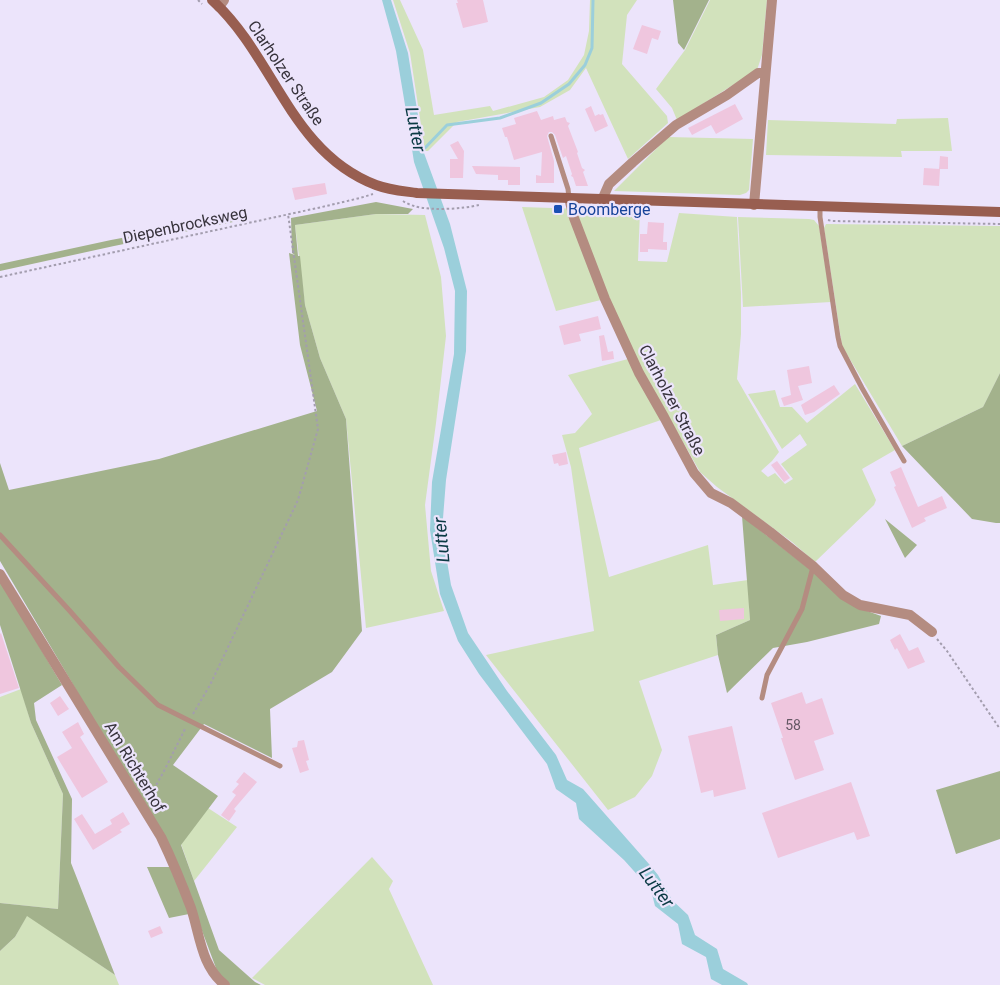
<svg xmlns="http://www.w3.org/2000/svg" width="1000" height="985" font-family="Roboto,sans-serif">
  <rect width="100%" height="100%" fill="#ece4fb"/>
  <path fill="#d2e2bc" d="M393 0H400L423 50 434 115 490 106 493 111 544 97 568 80 584 55 589 31 590 0H637L627 15 622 64 667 116 668 123 628 159 586 68 570 90 540 107 457 122 428 151H425L410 53Z
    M710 0H767L762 55 757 70 677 120 672 108 656 89 685 50Z
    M948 118 952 151H901L902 157 766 155 768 120 896 124 897 119Z
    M668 137 753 139 749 190 746 193 740 195 614 191Z
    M522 207 640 211 638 261 667 262 679 213 737 217 741 293V334L737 379 779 452 772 461 761 471 768 477 775 473 785 484 793 479 781 464 807 445 800 434 782 449 748 394 775 390 780 407H792L807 423 855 384 895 450 862 469 876 500 874 505 815 562 792 542 717 487 700 472 642 370 609 298 556 311Z
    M376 214 425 215 441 277 446 336 436 423 425 505 431 571 444 611 366 628 346 419 320 358 305 305 295 225Z
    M738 217 809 219 814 220 819 226 831 302 743 307Z
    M826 224 1000 226V373L983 407 902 446 842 346 824 228Z
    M628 359 661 420 579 448 609 577 708 545 713 585 748 580 750 620 716 635 718 655 639 681 662 750 652 776 635 797 608 810 486 655 594 631 571 467 562 435 575 433 592 414 568 375Z
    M21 689 31 723 63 794 58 909 0 903V697Z
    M208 808 237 827 194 881 181 844Z
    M372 857 393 881 389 889 433 985H265L252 978Z
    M27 915 115 975 119 985H0V951L15 937Z"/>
  <path fill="#a3b28c" d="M673 0H709L684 50 678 43Z
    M376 202 413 209 408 214H376L295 225 298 256H300L305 305 320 358 346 419 362 631 332 672 270 709 272 758 204 724 173 765 218 796 181 845 219 950 255 982 261 985H230L219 976 181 875 71 681 0 561V463L9 490 159 459 317 411 300 345 289 253 295 255 292 253 291 218Z
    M244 215 243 220 114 246 0 271V264L111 240Z
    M1000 373V523H996L972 519 902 446 983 407Z
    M742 516 859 608 881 616 879 624 807 642 773 648 727 693 718 655 716 635 750 620Z
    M885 519 917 545 905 558Z
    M0 580 62 685 34 703 36 720 72 799 71 863 115 975 27 916 15 937 0 951V903L58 909 63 794 31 723 0 625Z
    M1000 771V839L956 854 936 790Z
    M147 867H171L189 914 169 918Z"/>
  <path fill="#9bcfdb" d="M382 0H391L408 53 424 153 450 224 467 291 466 351 446 480 442 531 451 585 468 633 507 691 556 755 567 780 583 789 649 864 658 875 672 900 688 915 695 935 717 949 723 969 747 983 748 985H722L711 979 706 957 682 944 678 924 655 906 651 890 624 860 579 819 576 803 556 789 547 764 479 674 458 641 440 594 430 530 432 482 454 354 455 291 444 248 414 162 407 117 396 51Z"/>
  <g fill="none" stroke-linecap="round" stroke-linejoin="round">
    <path stroke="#9bcfdb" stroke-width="3" d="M420 149H424L447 125 500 118 541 103 569 84 585 65 592 48 593 0"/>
  </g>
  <path fill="#efc6de" d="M457 0H483L488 22 463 28 456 3H458Z
    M642 25 661 31 658 40 652 38 647 54 633 49Z
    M735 104 743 119 716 134 711 125 692 135 688 128Z
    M591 106 595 116 599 114 600 115 603 114 608 126 595 132 585 109Z
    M537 111 541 120 553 116 554 120 565 117 567 122 570 123 568 126 578 152 577 153 582 168 585 170 583 172 588 186H576L573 177 571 176 572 174 566 156 563 158 555 135 552 132H549L547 136 554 161V183H536V175L541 176 542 152 514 160 507 137H505L502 128 516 124 514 118Z
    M458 141 464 151 463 178H450V159H458L450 145Z
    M940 156 948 157V169H939Z
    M472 166 520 167V185H508V180H498V175L476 174Z
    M924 168 940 169 939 186 923 185Z
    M325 183 327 194 295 200 292 188Z
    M648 222 664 223 663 242H667V250L648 249V252H640V234H647Z
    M598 316 601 329 579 334 581 341 564 345 559 326Z
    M604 335 608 352 613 351 614 359 602 361 599 336Z
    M809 366 812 383 798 386 803 400 784 406 781 398 791 395 787 370Z
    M834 385 840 394 814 412 805 415 801 405Z
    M566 452 568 464 559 466 558 463 554 464 552 455Z
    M777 461 790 478 784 482 771 465Z
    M901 467 918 507 942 496 947 508 924 518 926 521 912 528 894 487 896 486 890 472Z
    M744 608V619L720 621 719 610Z
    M1 633 19 688 0 694V634Z
    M900 634 909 651 918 647 925 662 908 669 897 648 895 650 890 640Z
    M802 692 806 704 822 698 834 734 814 741 824 770 795 780 781 738H783L771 703Z
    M60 696 69 709 58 716 50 703Z
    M78 722 84 734 80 737 108 782 82 798 57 757 72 748 62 732Z
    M732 726 746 789 714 797 713 790 701 793 688 736Z
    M304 740 309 760 306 761 309 770 300 773 292 748 297 747 298 741Z
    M244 772 257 782 234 809 236 811 229 821 221 815 236 795 232 792 239 784 236 782Z
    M851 782 870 836 857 840 854 832 778 858 762 813Z
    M123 812 130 824 120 830 122 832 93 850 74 819 82 814 95 834 112 824 110 820Z
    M160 926 163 933 151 938 148 931Z"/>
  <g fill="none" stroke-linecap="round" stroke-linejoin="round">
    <path stroke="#a39dae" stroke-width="2" stroke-dasharray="2.5 2.5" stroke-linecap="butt" d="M198 0 202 4
      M403 201C406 203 410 205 414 206 430 211 463 209 479 205
      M828 220 832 221 1000 224
      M0 277 322 207 360 198 373 194
      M937 639 947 651 1000 729
      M193 714 210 685 298 500 318 429 288 214
      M149 798 164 771 186 727"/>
    <path stroke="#b48c81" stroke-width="5" d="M551 136 568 189 569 198
      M820 207V217L838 337 840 346 862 388 904 461
      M0 535 69 610 119 667 158 705 280 766
      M762 698 767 675 802 609 813 567"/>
    <path stroke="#b48c81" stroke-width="10" d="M219 7 224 0
      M569 198 574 218 605 299 639 373 664 417 694 473 711 493 731 503 770 532 814 567 843 595 860 605 910 615 932 632
      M602 200 609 184 633 162 676 125 727 95 758 73H765
      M754 205 772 0
      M0 574 161 837C172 860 182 884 191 908 200 935 201 966 225 985"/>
    <path stroke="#985e50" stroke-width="10" d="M212 0C275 57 290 152 376 185 389 190 403 191 417 193L1000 212"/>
  </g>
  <rect fill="#1a4fb4" stroke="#ece4fb" stroke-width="2" x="553" y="204" width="10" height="10" rx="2.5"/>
  <g text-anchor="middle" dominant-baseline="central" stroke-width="4.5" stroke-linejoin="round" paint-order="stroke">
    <g font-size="14" fill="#655864">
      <text x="793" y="725">58</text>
    </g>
    <g font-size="16" fill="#37333c" stroke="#ece4fb">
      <text transform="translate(286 73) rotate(56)">Clarholzer Straße</text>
      <text transform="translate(185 225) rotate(-12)">Diepenbrocksweg</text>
      <text transform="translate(672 400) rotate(62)">Clarholzer Straße</text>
      <text transform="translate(135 767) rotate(59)">Am Richterhof</text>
    </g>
    <g font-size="16" fill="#164399" stroke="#ece4fb" text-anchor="start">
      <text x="568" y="209">Boomberge</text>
    </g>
    <g font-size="18" font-style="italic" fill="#0a3a44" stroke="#ece4fb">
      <text transform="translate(416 129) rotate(79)">Lutter</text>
      <text transform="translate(441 540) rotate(-95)">Lutter</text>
      <text transform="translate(657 887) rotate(53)">Lutter</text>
    </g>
  </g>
</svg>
